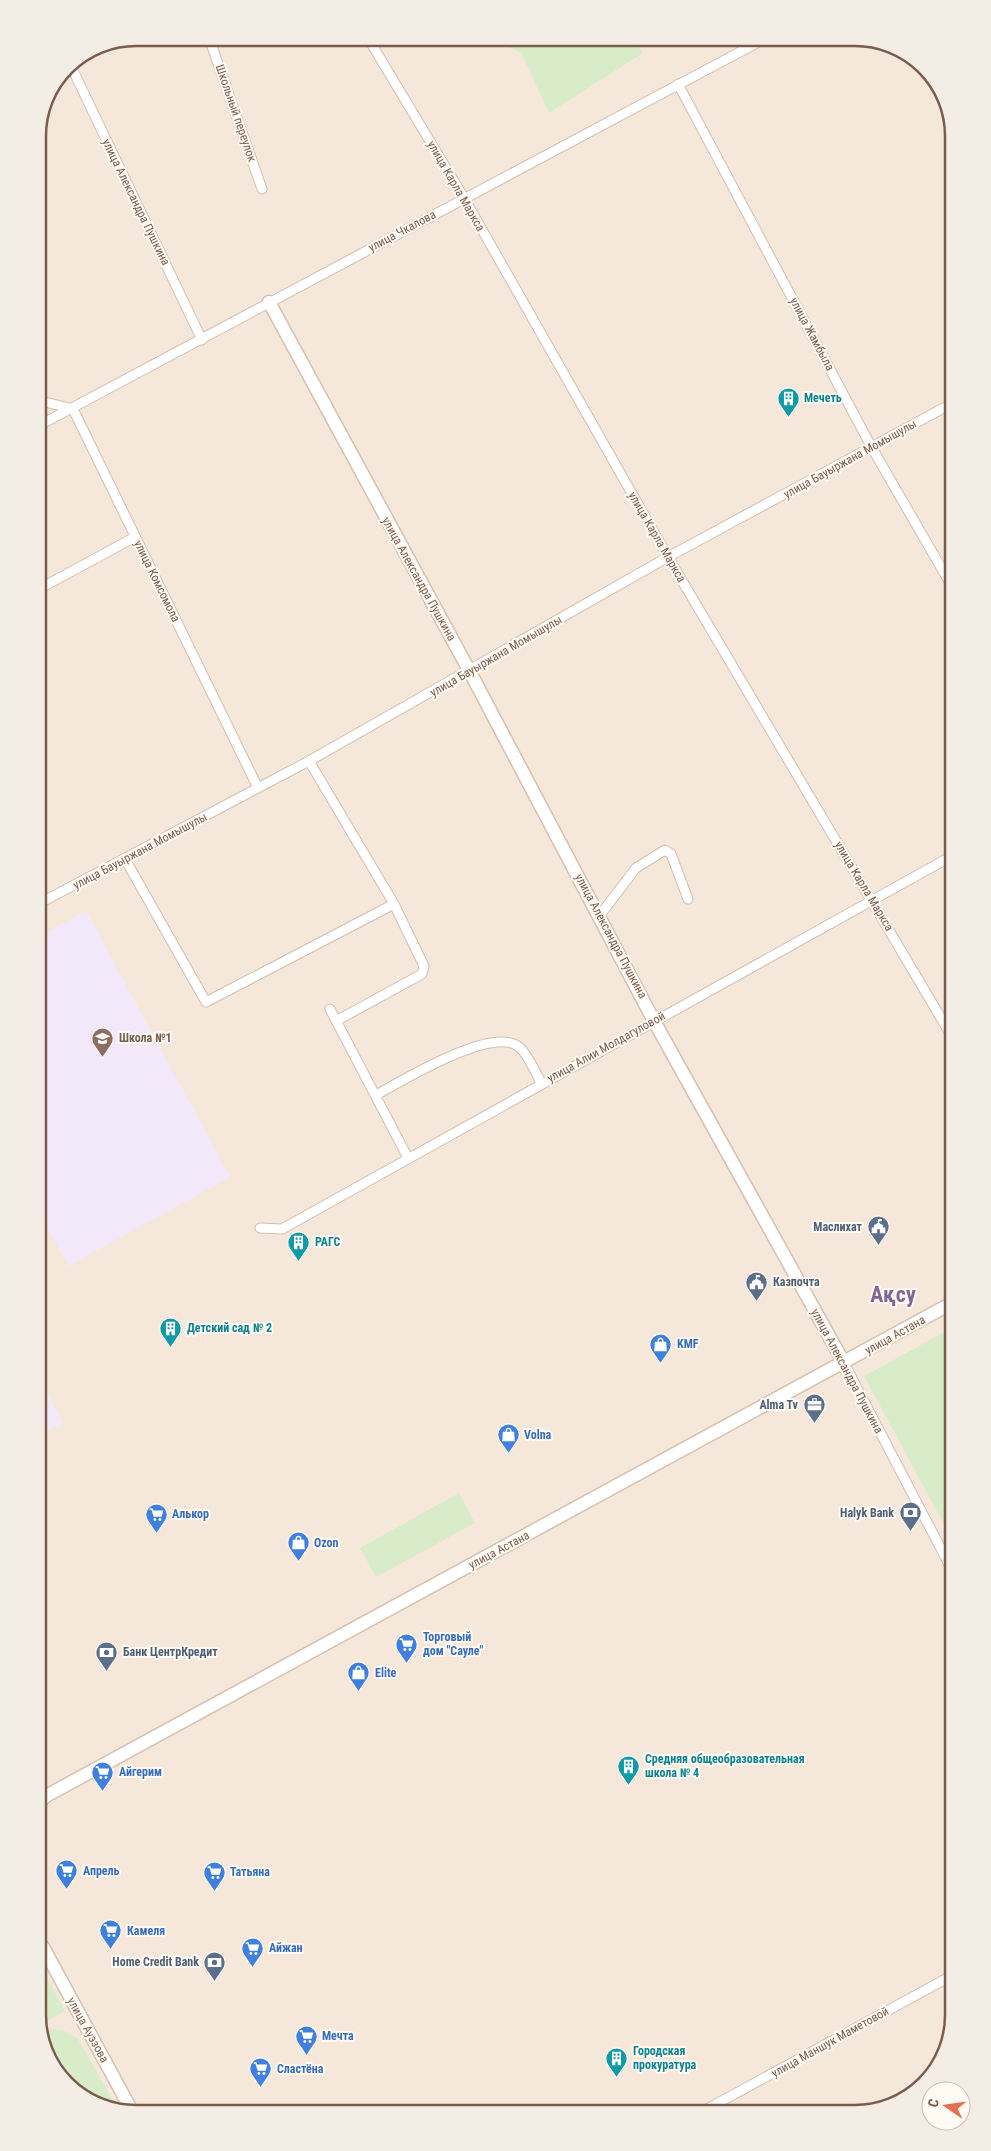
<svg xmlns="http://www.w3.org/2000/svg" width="991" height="2151" font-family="'Roboto Condensed',sans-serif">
  <rect width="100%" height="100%" fill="#fdf6ec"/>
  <path fill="#f5e8da" d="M136 38H862L915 58 948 104 953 2015 933 2075 887 2108 129 2113 76 2093 43 2047 38 130 45 98 67 66 99 45Z"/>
  <path fill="#f3e8fa" d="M86 911 230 1177 68 1266 41 1215 40 936Z
    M41 1382 63 1423 41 1435Z"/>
  <path fill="#d8ecc9" d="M491 38H634L643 53 549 113 521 53Z
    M952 1328V1539L864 1376Z
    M459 1493 475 1523 376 1577 360 1548Z
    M43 1970 65 2011 43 2023Z
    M54 2029 63 2030 78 2039 118 2109 76 2093 43 2047V2033Z"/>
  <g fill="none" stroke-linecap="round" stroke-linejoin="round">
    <defs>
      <path id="street" d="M209 38 262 189
        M368 38 464 198 668 557 951 1035
        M70 64 202 340
        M678 84 872 448 950 583
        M38 396 41 401 73 409 258 788
        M38 426 766 38
        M39 589 135 537
        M309 761 394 904 424 966 422 974 336 1021
        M125 859 206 1002 394 904
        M40 903 309 761 668 557 949 405
        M600 915 636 868 665 850 671 854 688 899
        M330 1009 408 1158
        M376 1095C402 1081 493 1025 519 1047 527 1053 536 1073 541 1083
        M260 1228 282 1229 950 857
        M844 1363 952 1570
        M707 2109 953 1975"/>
      <path id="secondary" d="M269 302 470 672 654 1021 844 1363
        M42 1800 46 1796 952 1303
        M43 1947 133 2113"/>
    </defs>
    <use href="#street" stroke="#d1beb0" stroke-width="11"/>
    <use href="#secondary" stroke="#d6c0b0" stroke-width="15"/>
    <use href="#street" stroke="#fff" stroke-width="9"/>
    <use href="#secondary" stroke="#fff" stroke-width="12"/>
  </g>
  <defs>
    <symbol id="building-pin" viewBox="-11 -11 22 30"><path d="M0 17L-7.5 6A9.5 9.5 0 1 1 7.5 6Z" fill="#0f9aa8" stroke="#fffaf3"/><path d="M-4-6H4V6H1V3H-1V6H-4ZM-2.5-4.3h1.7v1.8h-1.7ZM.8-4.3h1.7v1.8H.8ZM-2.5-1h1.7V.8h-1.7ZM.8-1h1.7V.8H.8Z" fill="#fff"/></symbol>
    <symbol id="school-pin" viewBox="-11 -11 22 30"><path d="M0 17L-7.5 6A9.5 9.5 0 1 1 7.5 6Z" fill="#8d6e63" stroke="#fffaf3"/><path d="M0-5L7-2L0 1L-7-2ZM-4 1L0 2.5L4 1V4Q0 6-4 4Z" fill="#fff"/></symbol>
    <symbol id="civic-pin" viewBox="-11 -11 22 30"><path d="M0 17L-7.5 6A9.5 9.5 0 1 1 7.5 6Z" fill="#5c6f8a" stroke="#fffaf3"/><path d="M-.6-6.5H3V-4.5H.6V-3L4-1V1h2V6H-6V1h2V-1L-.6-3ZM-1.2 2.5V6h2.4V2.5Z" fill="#fff"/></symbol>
    <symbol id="shop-pin" viewBox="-11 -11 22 30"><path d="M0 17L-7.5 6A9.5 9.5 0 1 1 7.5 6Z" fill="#3f7fe0" stroke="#fffaf3"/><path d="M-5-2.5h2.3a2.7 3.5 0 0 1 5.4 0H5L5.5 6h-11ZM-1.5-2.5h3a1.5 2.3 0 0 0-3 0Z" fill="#fff"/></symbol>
    <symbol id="office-pin" viewBox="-11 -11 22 30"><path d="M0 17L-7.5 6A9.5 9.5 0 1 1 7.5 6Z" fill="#5c6f8a" stroke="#fffaf3"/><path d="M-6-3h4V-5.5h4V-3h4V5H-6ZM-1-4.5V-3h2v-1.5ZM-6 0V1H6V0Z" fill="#fff"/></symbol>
    <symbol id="bank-pin" viewBox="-11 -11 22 30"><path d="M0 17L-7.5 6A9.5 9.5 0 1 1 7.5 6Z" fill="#5c6f8a" stroke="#fffaf3"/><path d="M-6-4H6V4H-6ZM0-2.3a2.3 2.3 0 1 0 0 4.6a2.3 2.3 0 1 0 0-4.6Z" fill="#fff"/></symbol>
    <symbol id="supermarket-pin" viewBox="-11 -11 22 30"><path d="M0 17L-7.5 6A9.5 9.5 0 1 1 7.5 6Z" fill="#3f7fe0" stroke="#fffaf3"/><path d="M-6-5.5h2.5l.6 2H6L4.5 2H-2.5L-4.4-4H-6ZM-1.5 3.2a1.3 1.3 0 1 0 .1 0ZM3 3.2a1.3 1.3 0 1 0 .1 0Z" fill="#fff"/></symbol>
  </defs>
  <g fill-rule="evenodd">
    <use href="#building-pin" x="776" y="386" width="25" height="34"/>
    <use href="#school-pin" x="90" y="1026" width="25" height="34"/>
    <use href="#civic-pin" x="866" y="1214" width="25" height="34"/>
    <use href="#building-pin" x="286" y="1230" width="25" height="34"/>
    <use href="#civic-pin" x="744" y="1270" width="25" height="34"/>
    <use href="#building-pin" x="158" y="1316" width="25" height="34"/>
    <use href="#shop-pin" x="648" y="1332" width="25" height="34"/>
    <use href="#office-pin" x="802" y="1392" width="25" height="34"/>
    <use href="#shop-pin" x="496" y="1422" width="25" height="34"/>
    <use href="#bank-pin" x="898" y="1500" width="25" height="34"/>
    <use href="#supermarket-pin" x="144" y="1502" width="25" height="34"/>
    <use href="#shop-pin" x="286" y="1530" width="25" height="34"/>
    <use href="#supermarket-pin" x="394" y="1632" width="25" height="34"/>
    <use href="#bank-pin" x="94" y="1640" width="25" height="34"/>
    <use href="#shop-pin" x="346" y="1660" width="25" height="34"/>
    <use href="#building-pin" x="616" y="1754" width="25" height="34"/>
    <use href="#supermarket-pin" x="90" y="1760" width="25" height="34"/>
    <use href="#supermarket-pin" x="54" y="1858" width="25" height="34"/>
    <use href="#supermarket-pin" x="202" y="1860" width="25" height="34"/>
    <use href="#supermarket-pin" x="98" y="1918" width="25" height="34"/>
    <use href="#supermarket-pin" x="240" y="1936" width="25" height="34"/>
    <use href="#bank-pin" x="202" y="1950" width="25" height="34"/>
    <use href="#supermarket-pin" x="294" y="2024" width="25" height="34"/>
    <use href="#building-pin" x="604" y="2046" width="25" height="34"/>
    <use href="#supermarket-pin" x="248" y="2056" width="25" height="34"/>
  </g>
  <g text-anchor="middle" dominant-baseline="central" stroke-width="4" stroke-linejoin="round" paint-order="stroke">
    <g font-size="12" fill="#7a5c4d" stroke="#fffaf3">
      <text transform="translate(236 113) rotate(71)">Школьный переулок</text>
      <text transform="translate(456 186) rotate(60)">улица Карла Маркса</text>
      <text transform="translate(136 202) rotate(64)">улица Александра Пушкина</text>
      <text transform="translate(402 231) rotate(-28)">улица Чкалова</text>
      <text transform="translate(812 334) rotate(62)">улица Жамбыла</text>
      <text transform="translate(850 459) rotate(-29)">улица Бауыржана Момышулы</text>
      <text transform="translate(657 537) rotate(60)">улица Карла Маркса</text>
      <text transform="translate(419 579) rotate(61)">улица Александра Пушкина</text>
      <text transform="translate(157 581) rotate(64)">улица Комсомола</text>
      <text transform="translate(496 656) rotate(-30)">улица Бауыржана Момышулы</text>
      <text transform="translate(140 851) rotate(-28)">улица Бауыржана Момышулы</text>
      <text transform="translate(864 886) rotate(59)">улица Карла Маркса</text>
      <text transform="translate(611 936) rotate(62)">улица Александра Пушкина</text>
      <text transform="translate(606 1047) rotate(-29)">улица Алии Молдагуловой</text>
      <text transform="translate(895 1335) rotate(-29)">улица Астана</text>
      <text transform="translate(847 1371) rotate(62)">улица Александра Пушкина</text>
      <text transform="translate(499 1550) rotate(-28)">улица Астана</text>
      <text transform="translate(88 2030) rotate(61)">улица Ауэзова</text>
      <text transform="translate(830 2042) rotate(-29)">улица Маншук Маметовой</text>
    </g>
    <g font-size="12" font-weight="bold" fill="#0d838f" stroke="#fffaf3" text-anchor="start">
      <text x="804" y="398">Мечеть</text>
      <text x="315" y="1242">РАГС</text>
      <text x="187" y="1328">Детский сад № 2</text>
      <text x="645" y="1759">Средняя общеобразовательная<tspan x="645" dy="14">школа № 4</tspan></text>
      <text x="633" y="2051">Городская<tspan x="633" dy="14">прокуратура</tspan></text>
    </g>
    <g font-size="12" font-weight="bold" fill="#785e54" stroke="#fffaf3" text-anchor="start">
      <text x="119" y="1038">Школа №1</text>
    </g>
    <g font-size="12" font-weight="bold" fill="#4e5e75" stroke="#fffaf3" text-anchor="end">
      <text x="862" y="1227">Маслихат</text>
      <text x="773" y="1282" text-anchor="start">Казпочта</text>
      <text x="798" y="1405">Alma Tv</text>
      <text x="894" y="1513">Halyk Bank</text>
      <text x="123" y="1652" text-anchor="start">Банк ЦентрКредит</text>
      <text x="199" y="1962">Home Credit Bank</text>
    </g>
    <g font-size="12" font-weight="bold" fill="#366cbe" stroke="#fffaf3" text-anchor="start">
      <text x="677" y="1344">KMF</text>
      <text x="524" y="1435">Volna</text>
      <text x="172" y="1514">Алькор</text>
      <text x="314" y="1543">Ozon</text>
      <text x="423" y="1637">Торговый<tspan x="423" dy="14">дом "Сауле"</tspan></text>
      <text x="375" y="1673">Elite</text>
      <text x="119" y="1772">Айгерим</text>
      <text x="83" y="1871">Апрель</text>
      <text x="230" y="1872">Татьяна</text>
      <text x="127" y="1931">Камеля</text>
      <text x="269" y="1948">Айжан</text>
      <text x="322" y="2036">Мечта</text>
      <text x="277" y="2069">Сластёна</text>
    </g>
    <g font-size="22" font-weight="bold" fill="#846695" stroke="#fffaf3">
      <text x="893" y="1294">Ақсу</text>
    </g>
  </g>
  <path d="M0 0H991V2151H0ZM136 46H855A90 90 0 0 1 945 136V2015A90 90 0 0 1 855 2105H136A90 90 0 0 1 46 2015V136A90 90 0 0 1 136 46Z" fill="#f4ede6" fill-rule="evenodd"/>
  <path fill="none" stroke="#7a5c4d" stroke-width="2.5" d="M136 46H855A90 90 0 0 1 945 136V2015A90 90 0 0 1 855 2105H136A90 90 0 0 1 46 2015V136A90 90 0 0 1 136 46Z"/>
  <g transform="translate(946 2106) rotate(283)"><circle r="24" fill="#fffaf3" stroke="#cabbb1"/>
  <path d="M0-4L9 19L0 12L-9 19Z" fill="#e76f51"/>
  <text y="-8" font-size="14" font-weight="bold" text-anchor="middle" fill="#7a5c4d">С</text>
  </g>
</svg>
